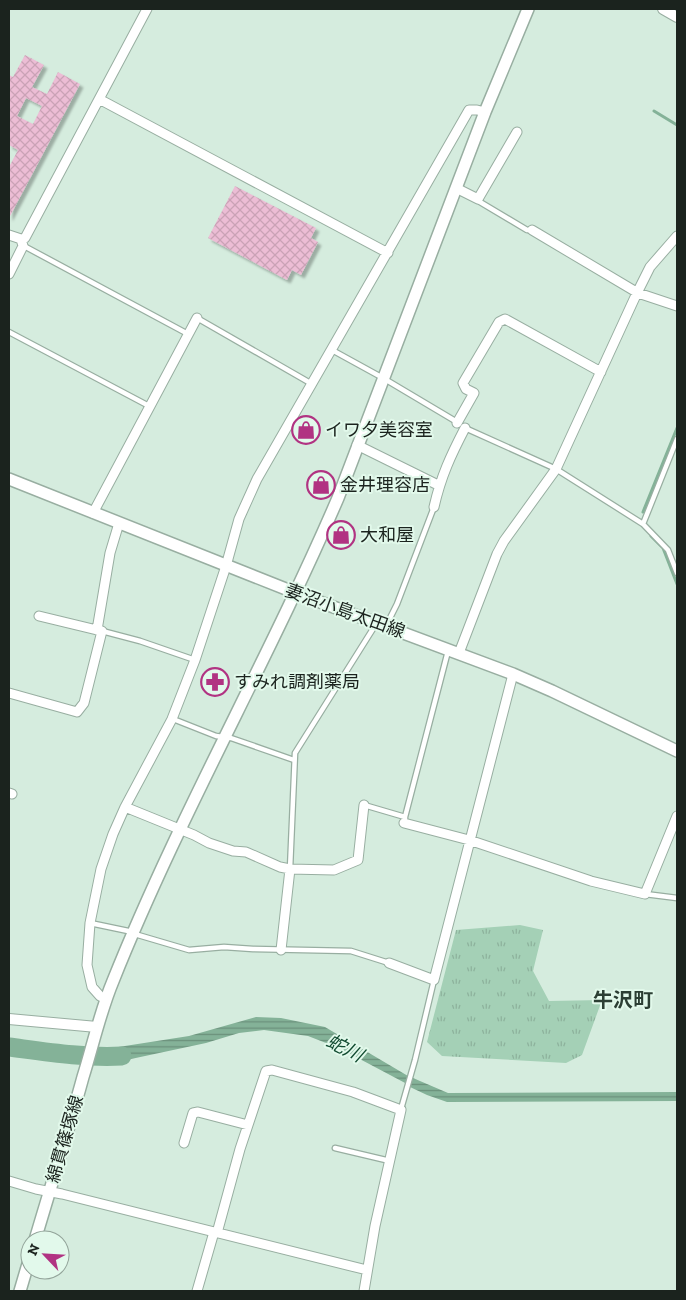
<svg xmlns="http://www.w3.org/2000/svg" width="686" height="1300" font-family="'Zilla Slab','Noto Sans JP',serif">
  <defs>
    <pattern id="grass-tufts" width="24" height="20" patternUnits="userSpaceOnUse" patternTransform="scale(1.25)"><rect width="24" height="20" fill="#a4d0b6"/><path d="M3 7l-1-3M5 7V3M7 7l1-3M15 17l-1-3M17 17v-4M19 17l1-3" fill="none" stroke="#8db29c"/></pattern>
    <pattern id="water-rules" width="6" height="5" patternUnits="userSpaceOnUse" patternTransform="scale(1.25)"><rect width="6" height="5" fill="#84b298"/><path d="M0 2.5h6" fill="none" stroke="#6b907b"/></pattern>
    <pattern id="building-cross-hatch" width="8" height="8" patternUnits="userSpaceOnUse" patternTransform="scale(1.25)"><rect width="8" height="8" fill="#ecbdd5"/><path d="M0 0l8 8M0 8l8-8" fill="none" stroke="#caa2b6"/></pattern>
    <filter id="shadow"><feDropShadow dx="3.5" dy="3.5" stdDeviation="1" flood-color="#0004"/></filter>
  </defs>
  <rect width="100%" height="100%" fill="#d5ecde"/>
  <path fill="url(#grass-tufts)" d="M520 925 543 930 533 971 549 1001 602 1000 582 1055 566 1063 442 1056 427 1042 456 930Z"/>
  <path fill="url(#water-rules)" d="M256 1017 281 1018 325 1027 408 1076 407 1084 339 1048 308 1036 264 1030 239 1033 206 1043 131 1059 97 1061 100 1049 112 1048 189 1036Z
    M9 1039 77 1048 73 1062 9 1052Z
    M413 1078 448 1093 677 1092V1101L447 1102 427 1095 410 1087Z"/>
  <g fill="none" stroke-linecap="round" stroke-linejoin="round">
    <path stroke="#84b298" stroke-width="3" d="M654 111 677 125
      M643 512 677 428
      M651 536 663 548 677 584"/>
    <path stroke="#84b298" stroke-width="19" d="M9 1047C47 1052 84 1058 122 1056"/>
  </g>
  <path fill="url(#building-cross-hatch)" fill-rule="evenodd" filter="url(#shadow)" d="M25 55 44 65 32 87 47 94 58 72 80 84 9 218V167L18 150 9 145V75L13 77ZM26 98 42 106 33 124 17 116Z
    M235 186 316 228 311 238 318 242 301 275 292 270 287 280 208 238Z"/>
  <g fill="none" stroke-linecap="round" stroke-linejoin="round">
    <defs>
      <path id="service" d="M478 199 480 202 527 230H532
        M24 246 188 334
        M197 318 312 384
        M9 332 149 406
        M332 350 383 378 457 422
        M465 428 556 469 643 524 668 550 677 573
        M643 524 677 439
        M386 626 397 604 434 507
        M102 631 140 641 195 660
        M173 719 216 736 231 738 294 760
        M364 805 405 817V819
        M405 817 448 651
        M290 869 295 753 376 624
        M645 894 677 898
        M90 923 133 932 138 935 189 950 224 947 253 949 351 951 389 963
        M401 1109 415 1060 434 980
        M335 1148 390 1161"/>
      <path id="minor" d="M99 99 388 253
        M456 188 478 199 517 132
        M532 230 638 293 677 306
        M9 235 21 239 25 238 147 9
        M9 274 23 246 21 239
        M457 423 474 393 466 389 463 383 499 322 505 319 601 372
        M357 445 438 485
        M434 507C441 476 451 455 465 428
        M93 513 197 318
        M39 616 97 630
        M459 653 497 554 504 541 556 469 636 295 650 267 677 236
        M9 693 77 712 84 703 102 631 97 630 110 553 119 523
        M9 793 12 794
        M125 807 194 835 209 843 233 851 246 852 280 867 290 869 334 870 358 860 364 805
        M404 823 469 840 591 881 645 894 677 816
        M281 950 290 869
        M389 963 434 980 513 674
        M106 999 100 996 92 987 87 965 90 923 101 869 113 834 125 807 172 719 195 660 226 566 239 519 257 479 469 110H477L485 112
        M184 1143 193 1113 198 1112 248 1125
        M9 1181 36 1189 62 1194 367 1270
        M217 1233 240 1149 266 1071 272 1070 353 1092 401 1110 375 1226 364 1291
        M197 1291 214 1232"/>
      <path id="tertiary" d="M663 9 677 17
        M9 1019 97 1027"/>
      <path id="secondary" d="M9 479 296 593 513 674 552 691 677 751
        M35 1240C51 1186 68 1132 83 1077 93 1045 100 1012 113 981 179 816 268 661 338 498L485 112 528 9
        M20 1291 30 1257"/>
    </defs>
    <use href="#service" stroke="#98aea1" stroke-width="7"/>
    <use href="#minor" stroke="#98aea1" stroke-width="11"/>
    <use href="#tertiary" stroke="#98aea1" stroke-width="12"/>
    <use href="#secondary" stroke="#98aea1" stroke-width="14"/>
    <use href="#service" stroke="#fff" stroke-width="4.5"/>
    <use href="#minor" stroke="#fff" stroke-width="9"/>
    <use href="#tertiary" stroke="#fff" stroke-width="10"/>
    <use href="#secondary" stroke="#fff" stroke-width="11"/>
  </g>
  <defs>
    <symbol id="shop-ring" viewBox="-11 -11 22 22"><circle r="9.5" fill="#e2f9eb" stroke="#b13382" stroke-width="1.5"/><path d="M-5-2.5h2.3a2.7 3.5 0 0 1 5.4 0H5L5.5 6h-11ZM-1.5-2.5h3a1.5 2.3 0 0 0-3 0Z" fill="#b13382"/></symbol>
    <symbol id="pharmacy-ring" viewBox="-11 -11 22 22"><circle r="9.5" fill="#e2f9eb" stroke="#b13382" stroke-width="1.5"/><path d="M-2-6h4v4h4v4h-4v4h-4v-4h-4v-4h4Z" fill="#b13382"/></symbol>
  </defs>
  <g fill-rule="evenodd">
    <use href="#shop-ring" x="290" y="414" width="32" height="32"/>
    <use href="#shop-ring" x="305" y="469" width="32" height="32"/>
    <use href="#shop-ring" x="325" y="519" width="32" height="32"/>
    <use href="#pharmacy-ring" x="199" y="666" width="32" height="32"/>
  </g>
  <g text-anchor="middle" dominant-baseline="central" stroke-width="4" stroke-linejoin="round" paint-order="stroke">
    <g font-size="18" fill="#1b231e" stroke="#e2f9eb" text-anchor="start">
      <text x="325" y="430">イワ夕美容室</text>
      <text x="340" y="485">金井理容店</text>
      <text x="360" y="535">大和屋</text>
      <text x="234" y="682">すみれ調剤薬局</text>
    </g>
    <g font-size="18" fill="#1b231e" stroke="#e2f9eb">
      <text transform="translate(345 611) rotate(20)">妻沼小島太田線</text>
      <text transform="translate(65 1139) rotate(-74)">綿貫篠塚線</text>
    </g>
    <g font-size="19" font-style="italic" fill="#124b31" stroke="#e2f9eb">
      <text transform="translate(345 1048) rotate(27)">蛇川</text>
    </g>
    <g font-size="20" font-weight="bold" fill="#2c3f34" stroke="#e2f9eb">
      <text x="623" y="1000">牛沢町</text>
    </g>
  </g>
  <rect width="686" height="1300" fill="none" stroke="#1b231e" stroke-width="20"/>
  <g transform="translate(45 1255) rotate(295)"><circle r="24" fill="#e2f9eb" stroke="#92a399"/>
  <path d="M0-4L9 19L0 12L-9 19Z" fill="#b13382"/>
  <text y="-8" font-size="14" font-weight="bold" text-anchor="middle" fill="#1b231e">N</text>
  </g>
</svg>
